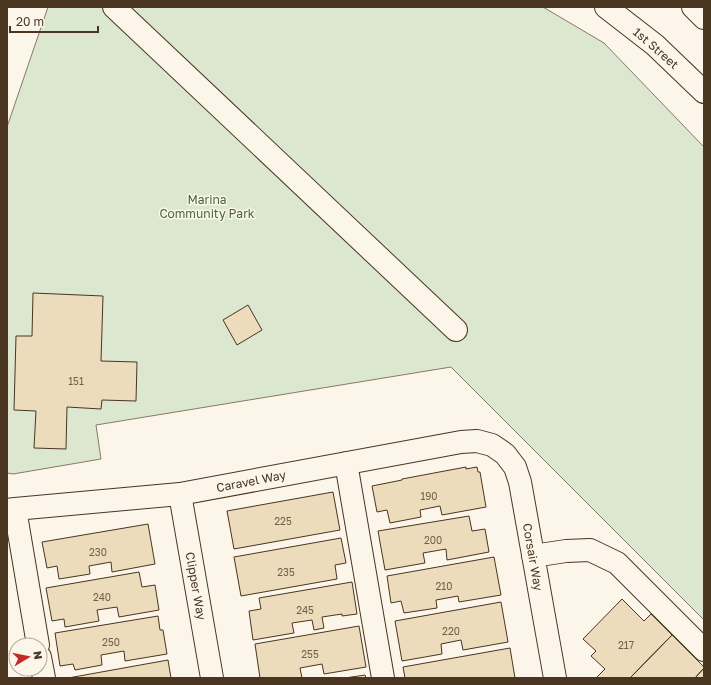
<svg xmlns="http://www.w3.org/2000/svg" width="711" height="685" font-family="'Golos Text',sans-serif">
  <rect width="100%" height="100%" fill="#fbf6e9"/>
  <path fill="#dce7d0" stroke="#887966" d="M48 7H543L604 43 704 147V620L451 367 96 425 101 459 13 474 7 473V127Z"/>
  <path fill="#ecdcbc" stroke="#4a3520" d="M33 293 103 296 101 361 137 362 136 401 102 400 101 409 67 407 66 449 34 448 36 411 14 410 16 336H32Z
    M248 305 262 330 237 345 223 320Z
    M466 467V469L477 467 478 472H480L486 507 442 515 440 506 420 510 421 517 390 523 387 510 377 512 372 486 402 480V479Z
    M333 492 340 530 234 549 227 511Z
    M469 516 472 531 485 529 489 552 447 560 446 549 423 553 425 563 385 570 378 531Z
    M148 524 155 564 112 572 111 562 89 566 90 574 59 579 57 566 47 568 42 542Z
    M341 538 346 563 335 565 337 579 241 596 234 557Z
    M494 557 501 595 459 602 458 596 436 600 437 608 404 613 401 601 391 603 387 576Z
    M139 572 142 587 155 585 159 610 119 617 117 607 97 610 99 621 65 627 64 619 52 621 46 588Z
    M352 582 357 614 342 616V614L322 617 324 628 314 630 312 620 292 623 294 633 253 640 249 611 261 609 259 598Z
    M622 599 644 621 651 614 672 635 630 678H596L605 669 591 656 596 651 583 639Z
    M501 602 508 642 463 650 461 640 441 644 442 654 402 661 395 621Z
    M158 616 160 630H163L167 654 125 661 124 651 101 655 102 665 75 670 73 664 60 666 55 633Z
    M359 626 366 667 324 674 322 664 300 668 302 678H260L255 644Z
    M672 635 704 667V668L695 678H630Z
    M510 648 515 678H405L403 667Z
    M168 660 171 678H68Z
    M704 668V678H695Z
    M365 675 366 678H345Z"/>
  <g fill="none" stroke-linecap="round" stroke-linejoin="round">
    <defs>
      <path id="minor" d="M114 7 456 330
        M346 463 383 678
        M180 494 212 678
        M15 509 38 645
        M7 510 15 509 180 494 461 442 477 441 492 445 505 454 515 467 520 482 555 678
        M533 556 566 551 590 550 617 563 704 650
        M40 657 44 678"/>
      <path id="major" d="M606 7 655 45 704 92
        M693 7 704 18"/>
    </defs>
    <use href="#minor" stroke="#4a3520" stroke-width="24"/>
    <use href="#major" stroke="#4a3520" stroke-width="24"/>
    <use href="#minor" stroke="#fbf6e9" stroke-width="22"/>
    <use href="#major" stroke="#fbf6e9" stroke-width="22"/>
  </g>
  <g text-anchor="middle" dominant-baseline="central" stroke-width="3" stroke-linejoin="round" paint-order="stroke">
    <g font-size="10" fill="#725f47">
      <text x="76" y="381">151</text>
      <text x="429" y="496">190</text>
      <text x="283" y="521">225</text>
      <text x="433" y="540">200</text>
      <text x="98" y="552">230</text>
      <text x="286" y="572">235</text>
      <text x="444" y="586">210</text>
      <text x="102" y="597">240</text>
      <text x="305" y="610">245</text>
      <text x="451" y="631">220</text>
      <text x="111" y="642">250</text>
      <text x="626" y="645">217</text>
      <text x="310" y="654">255</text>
    </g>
    <g font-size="12" fill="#4a3520" stroke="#fbf6e9">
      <text transform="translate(656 48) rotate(41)">1st Street</text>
      <text transform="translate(251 481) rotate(-11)">Caravel Way</text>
      <text transform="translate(533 557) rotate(80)">Corsair Way</text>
      <text transform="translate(196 586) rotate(80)">Clipper Way</text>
    </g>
    <g font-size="12" fill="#436837" stroke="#fbf6e9">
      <text x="207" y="199">Marina<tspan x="207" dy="14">Community Park</tspan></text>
    </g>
  </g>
  <rect width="711" height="685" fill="none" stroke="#4a3520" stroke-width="16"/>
  <g transform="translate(28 657) rotate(80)"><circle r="19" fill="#fbf6e9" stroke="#b4a999"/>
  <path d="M0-3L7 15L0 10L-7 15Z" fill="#c62828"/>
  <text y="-6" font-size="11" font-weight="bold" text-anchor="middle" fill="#4a3520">N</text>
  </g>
  <path d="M10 26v6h88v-6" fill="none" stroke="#4a3520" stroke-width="2"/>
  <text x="16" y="26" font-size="12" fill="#4a3520" stroke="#fbf6e9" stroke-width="3" paint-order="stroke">20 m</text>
</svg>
